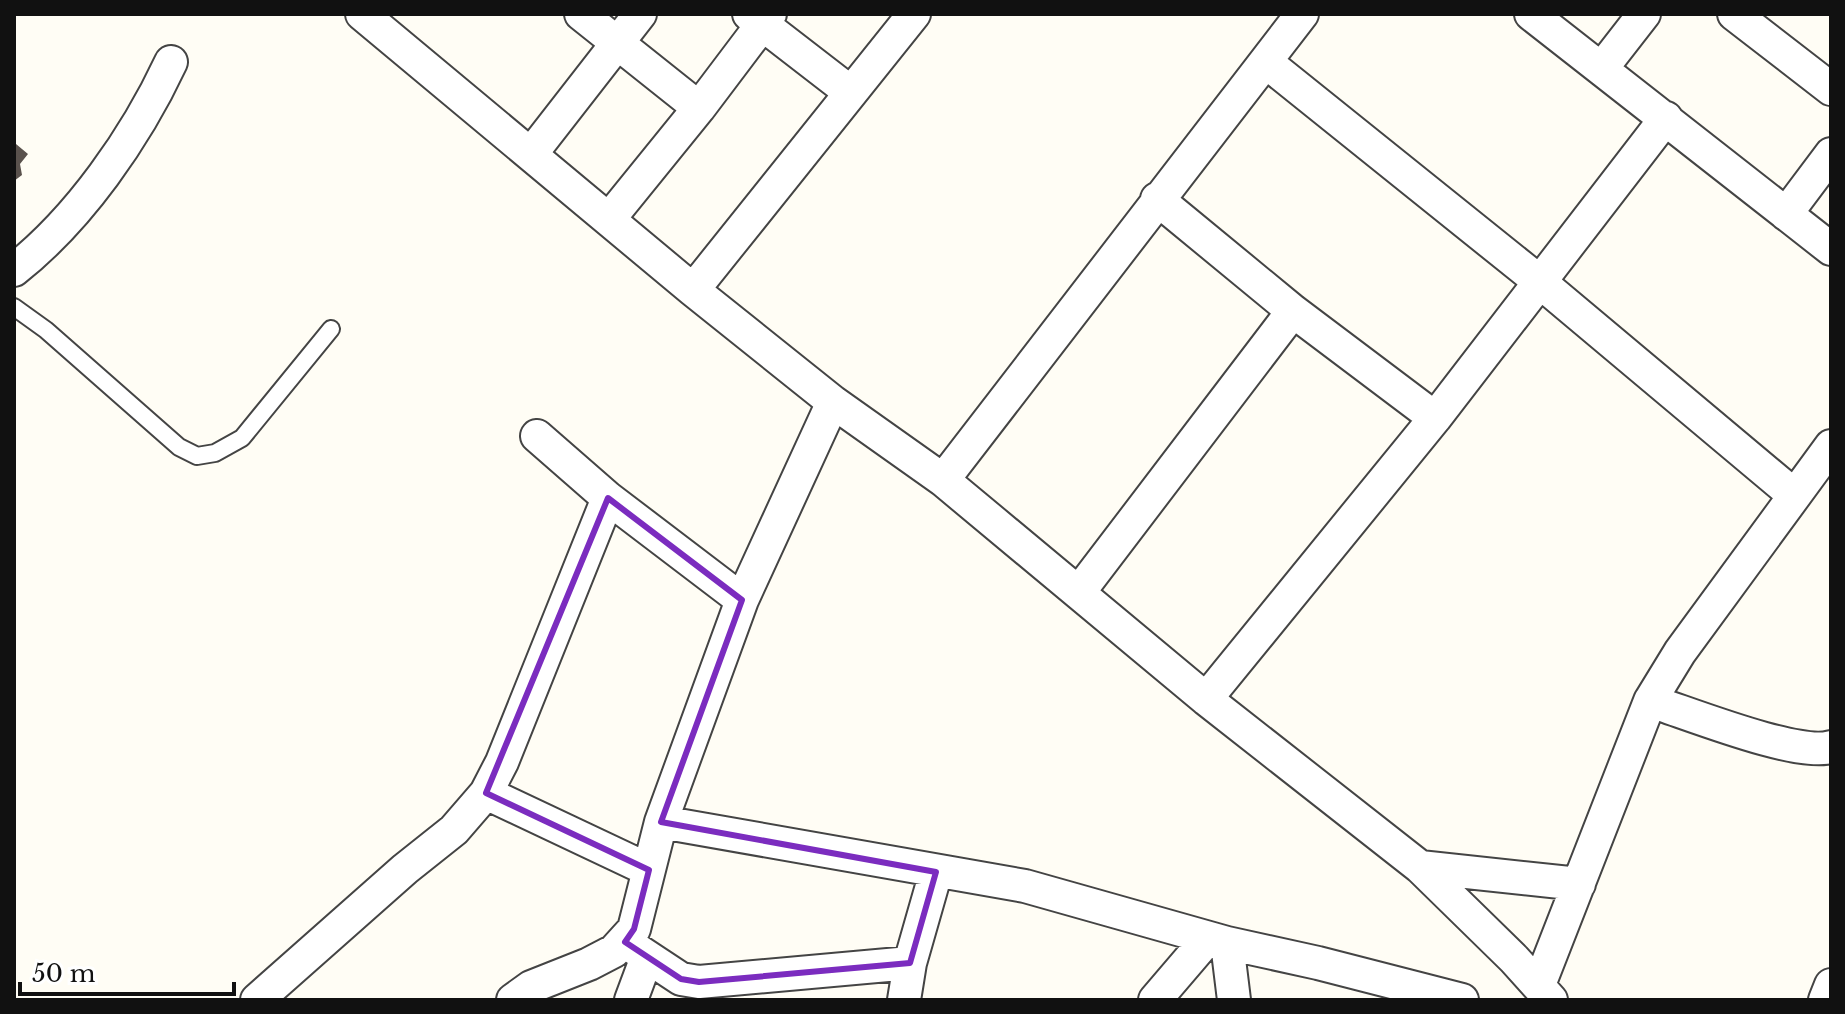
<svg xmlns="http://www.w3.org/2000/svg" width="1845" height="1014" font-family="'Libre Baskerville',serif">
  <rect width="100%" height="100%" fill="#fffdf5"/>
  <path fill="#5a524d" d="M16 144 28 154 20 164 22 175 14 181Z"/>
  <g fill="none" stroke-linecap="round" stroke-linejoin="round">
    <defs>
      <path id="service" d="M14 307 46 330 179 447 197 456 215 453 242 438 331 329"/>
      <path id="minor" d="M362 14 693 290 833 402 943 480 1206 699 1420 867 1514 959 1551 1000
        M581 14 699 108
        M749 14 850 92
        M1531 14 1831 249
        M1734 14 1831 89
        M1266 62 1540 282 1794 495
        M1602 68 1644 14
        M531 154 640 14
        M1157 199 1293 311 1435 418
        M1786 214 1831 154
        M609 219 699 108 770 14
        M14 270C79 219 136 137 171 62
        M693 290 914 14
        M537 436 608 498 742 600
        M943 480 1302 14
        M1079 592 1293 311
        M1206 699 1435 418 1666 118
        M1650 701C1688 713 1797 757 1831 747
        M486 793 649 870
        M661 822 1025 886 1227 943 1318 963 1462 1000
        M1420 867 1579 884
        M625 942 681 979 699 982 910 963
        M1227 943 1234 1000
        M1539 985 1650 701 1680 652 1831 446
        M257 1000 405 869 454 830 486 793 502 762 608 498
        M513 1000 531 987 589 964 614 951 634 929 661 822 742 600 833 402
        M631 1000 647 957
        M904 1000 910 963 936 872
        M1155 1000 1208 938
        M1825 1000 1831 985"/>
    </defs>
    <use href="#service" stroke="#444" stroke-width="20"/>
    <use href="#minor" stroke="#444" stroke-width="36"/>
    <use href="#service" stroke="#fff" stroke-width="16"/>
    <use href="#minor" stroke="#fff" stroke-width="32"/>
  </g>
  <path fill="none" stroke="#7b2cbf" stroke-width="6" stroke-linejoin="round" d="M608 498 742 600 661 822 936 872 910 963 699 982 681 979 625 942 634 929 649 870 486 793Z"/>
  <rect width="1845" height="1014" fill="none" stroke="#111111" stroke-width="32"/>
  <path d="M20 982v12h214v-12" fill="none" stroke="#111111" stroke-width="4"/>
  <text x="32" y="982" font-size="24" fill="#111111" stroke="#ffffff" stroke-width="6" paint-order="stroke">50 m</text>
</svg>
